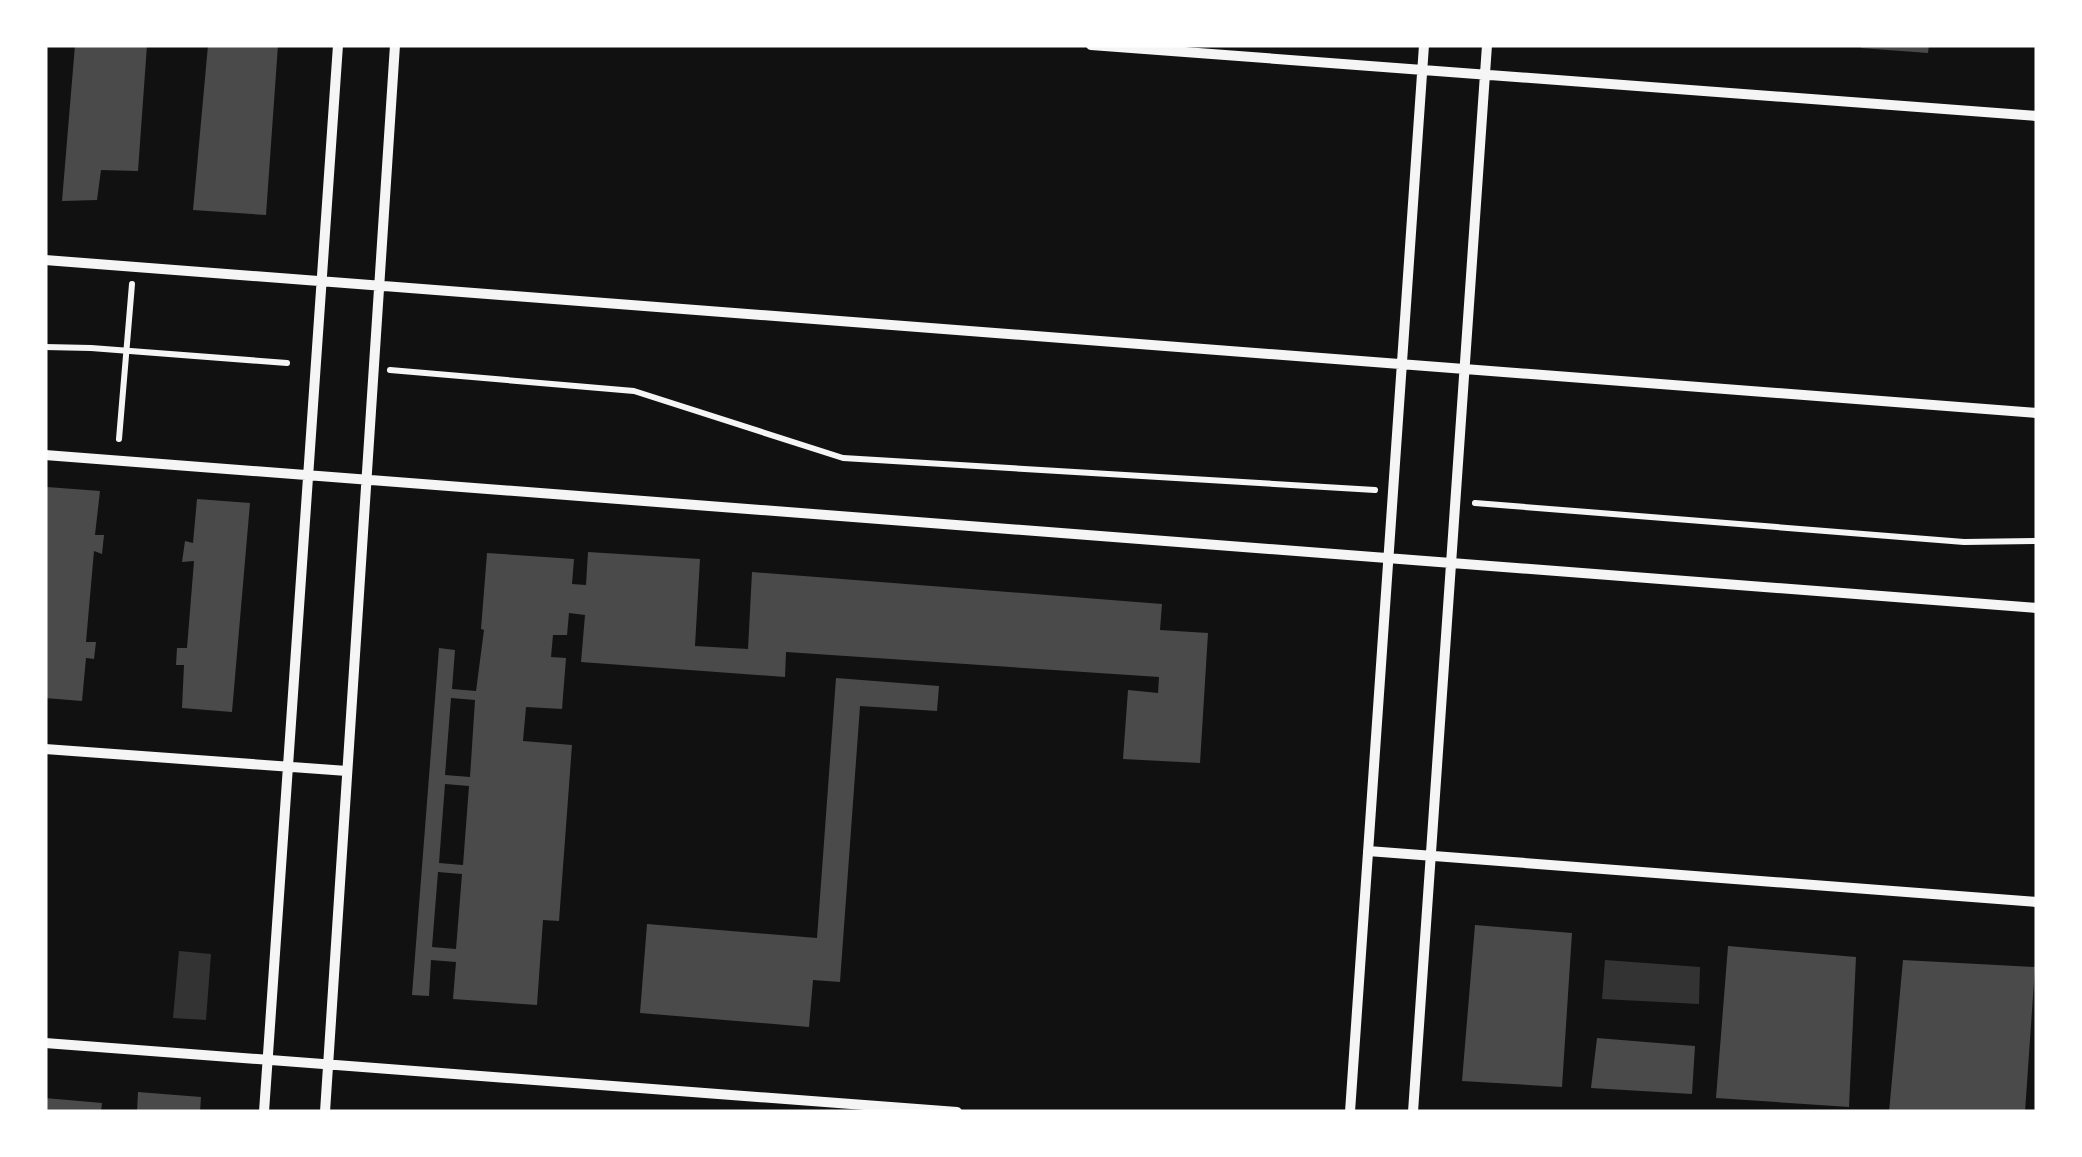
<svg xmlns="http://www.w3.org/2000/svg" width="2082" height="1157" font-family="Cabin,sans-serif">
  <rect width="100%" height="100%" fill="#111"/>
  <path fill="#333" d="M179 951 211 954 206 1020 173 1018Z
    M1605 960 1700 967 1699 1004 1602 999Z"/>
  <path fill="#4a4a4a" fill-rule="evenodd" d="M75 45H147L138 171 101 170 97 200 62 201Z
    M208 45H278L266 215 193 210Z
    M1861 45H1929L1928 53 1861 48Z
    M47 487 100 491 95 535H104L102 554 94 551 86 642H96L94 659 86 658 82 701 45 698Z
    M197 499 250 503 232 712 182 708 184 665H176L177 648H187L194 561 182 562 185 541 193 543Z
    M588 552 700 559 695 646 748 649 752 572 1162 604 1160 630 1208 633 1200 763 1123 759 1128 690 1158 693 1159 677 786 652 785 677 581 662 585 615 569 613 567 635H553L551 657 566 658 562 709 526 707 523 741 572 745 559 921 543 920 537 1005 453 999 456 962 431 960 429 996 412 995 439 648 455 650 452 689 476 691 484 630 481 629 487 553 574 559 572 584 586 585ZM451 698 475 700 470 777 445 775ZM445 784 469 786 463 865 439 863ZM438 872 462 874 456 949 432 947Z
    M836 678 939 686 937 711 860 706 840 982 813 980 809 1027 640 1013 647 924 817 938Z
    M1475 925 1572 933 1562 1087 1462 1081Z
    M1728 946 1856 957 1849 1107 1716 1098Z
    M1903 960 2035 967 2025 1112H1889Z
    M1597 1038 1695 1046 1692 1094 1591 1088Z
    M138 1092 201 1097 200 1112H137Z
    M45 1098 102 1103 101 1112H45Z"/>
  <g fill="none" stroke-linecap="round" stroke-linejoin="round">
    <path stroke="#f5f5f5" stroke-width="6" d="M45 347 91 348 287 363
      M390 370 634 391 843 458 1375 490
      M119 439 132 284
      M1475 503 1964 542 2037 541"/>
    <path stroke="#f5f5f5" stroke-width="10" d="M1091 45 2037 116
      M45 260 2037 413
      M45 455 2037 608
      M45 749 347 771
      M1368 851 2037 902
      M45 1043 957 1112
      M264 1112 338 45
      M325 1112 395 45
      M1350 1112 1424 45
      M1413 1112 1487 45"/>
  </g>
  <rect width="2082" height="1157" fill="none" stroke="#ffffff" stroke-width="95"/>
</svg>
